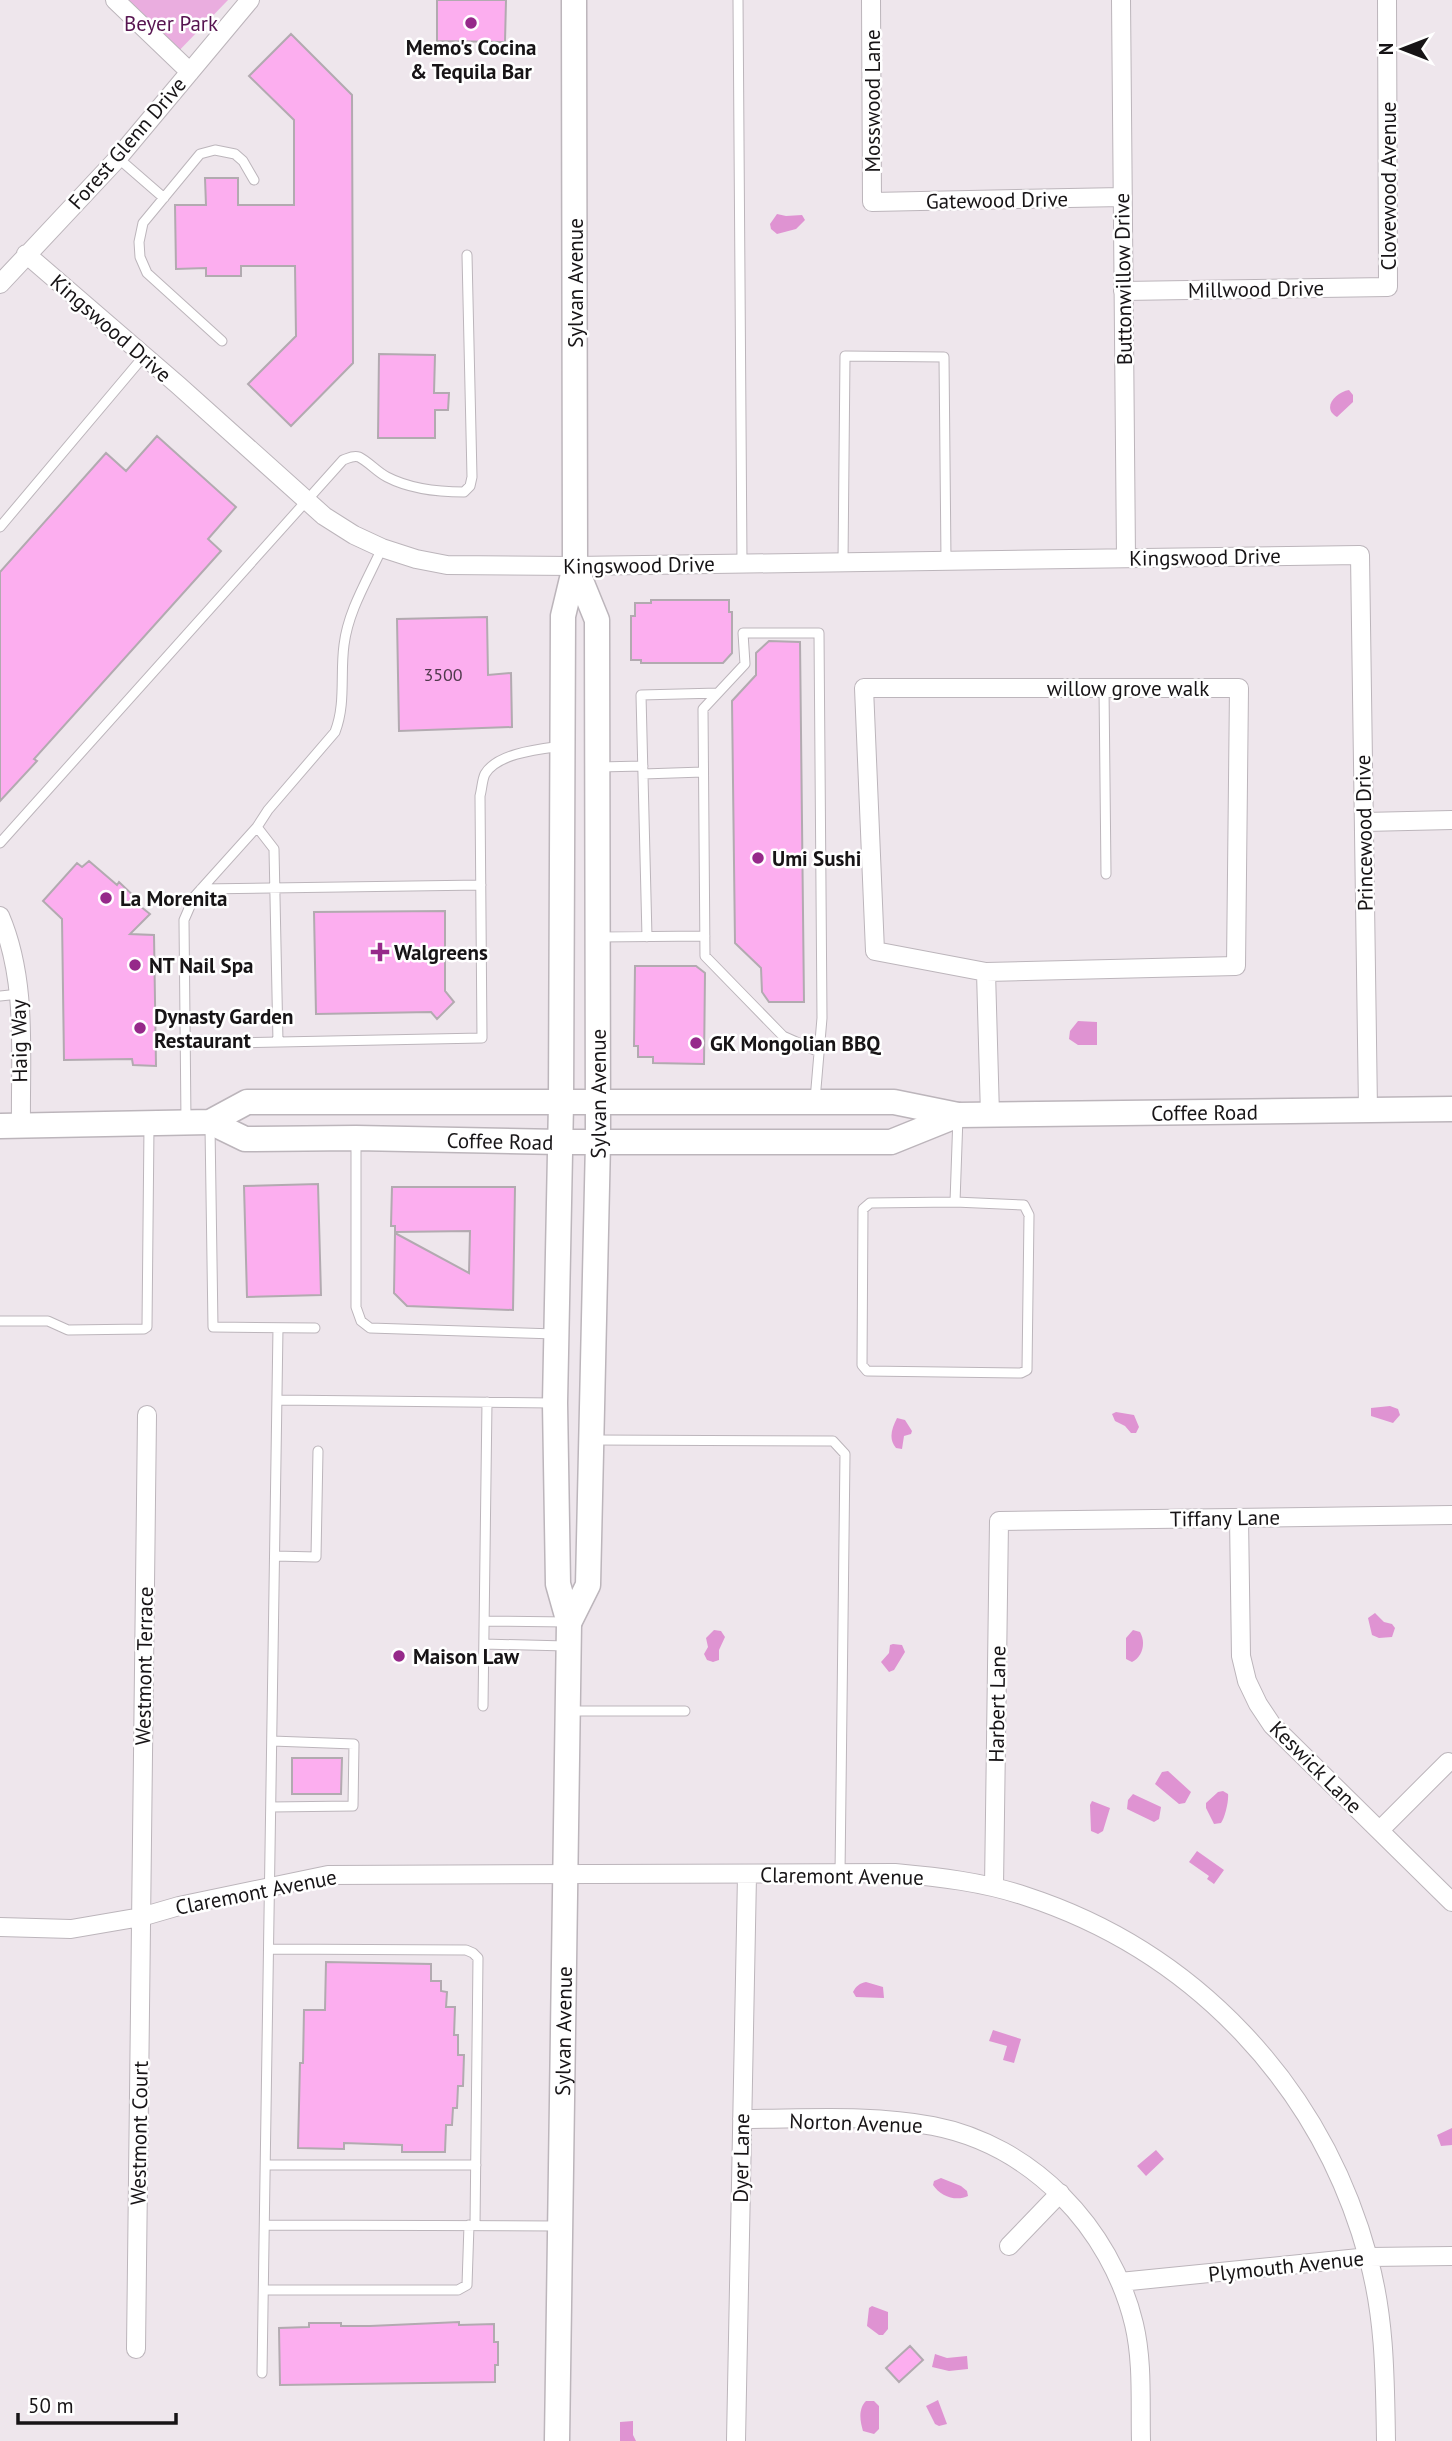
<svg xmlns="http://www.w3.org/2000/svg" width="1452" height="2441" font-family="'PT Sans',sans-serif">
  <rect width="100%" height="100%" fill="#eee6ec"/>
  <path fill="#eaaddf" d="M117 0H228L171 59Z"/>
  <path fill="#df93d2" d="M777 214 786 216 802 215 805 220 796 229 777 234 771 229 770 224Z
    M1349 390 1353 395V402L1337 417C1321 408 1336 392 1349 390Z
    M1078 1021 1097 1022V1045H1078L1069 1039 1070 1031Z
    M1390 1406 1398 1409 1400 1415 1393 1423 1371 1416V1408Z
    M1116 1412 1134 1415 1139 1427 1136 1433H1131L1125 1426 1115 1421 1112 1414Z
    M897 1418 905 1420 912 1431 911 1434 904 1436 902 1449 896 1448C888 1439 892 1428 897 1418Z
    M1375 1613 1384 1622 1392 1624 1395 1628 1392 1637 1379 1638 1372 1635 1368 1618Z
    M714 1630 721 1631 725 1637 719 1650V1660L713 1662 707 1660 704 1654 708 1647 706 1638Z
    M1133 1630 1140 1632C1146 1642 1143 1657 1132 1662L1126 1659V1638Z
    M893 1644 902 1645 905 1652 894 1670 889 1672 881 1662 889 1653 890 1645Z
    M1168 1771 1191 1792 1185 1803 1179 1804 1155 1784 1162 1772Z
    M1223 1791 1228 1794C1229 1800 1225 1818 1221 1823L1214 1824 1206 1808V1803L1218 1792Z
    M1133 1794 1161 1807 1159 1819 1154 1822 1127 1809 1128 1800Z
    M1092 1801 1110 1808 1103 1831 1098 1834 1091 1831 1090 1805Z
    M1197 1851 1224 1870 1214 1884 1207 1879 1209 1876 1189 1862Z
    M866 1982 883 1987 884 1998 856 1997 853 1992C856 1986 860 1983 866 1982Z
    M993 2030 1021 2039 1014 2063 1003 2060 1007 2046 989 2041Z
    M1452 2128V2145L1441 2146 1437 2135Z
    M1156 2150 1164 2159 1146 2176 1137 2166Z
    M941 2178 961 2186 967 2191 968 2196C956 2202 940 2196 933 2185L934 2181Z
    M872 2306 888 2312V2329L883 2335H879L867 2326 869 2308Z
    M935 2354 947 2358 967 2356 968 2369 949 2371 932 2367Z
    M938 2400 947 2424 939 2426 935 2424 926 2406Z
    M866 2401H874L879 2406V2429L874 2434 863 2431C860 2421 858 2409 866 2401Z
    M633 2421V2435L636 2441H620V2422Z"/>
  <path fill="#fcaeef" stroke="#b2aab0" stroke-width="2" d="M437 0H506L505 42 437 41Z
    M291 34 352 95 353 363 291 426 248 384 296 336 295 266H241V276H206V268L176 269 175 205H206L205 178H238V205H294V120L249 76Z
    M379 354 435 355 434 393H449L448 410H435V438H378Z
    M157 436 236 507 208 539 221 551 34 759 37 761 0 801V572L106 453 126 471Z
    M651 600H729V612H732V653L723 663H641V660H631V616H635V603H651Z
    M487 617 488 675 511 673 512 727 399 731 397 619Z
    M769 641 800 642 804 1002H769L762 992 761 968 735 943 732 701 756 675V653Z
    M89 861 117 885 119 882 138 900 135 902 150 914 130 934 154 935 156 1066 133 1065 132 1059 64 1060 62 919 43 901 77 863 82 867Z
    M445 911V991L454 1002 437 1019 431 1012 316 1014 314 912Z
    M635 966H696L705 973 704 1064 653 1063V1057H638V1046H634Z
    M318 1184 321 1295 247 1297 244 1186Z
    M392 1187H515L513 1310 407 1306 394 1293 395 1233 469 1273 470 1231 395 1232V1226H391Z
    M292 1758H342L341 1794H292Z
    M326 1962 431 1964V1981H441V1991L447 1992 446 2007H455L454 2035H458V2055H464L463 2086H458L457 2108H453L452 2125H446L445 2152H402V2145L344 2143V2149L298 2148 300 2063H303L304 2010H325Z
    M459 2322V2325L494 2324V2342H498V2365H495V2382L280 2385 279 2328 309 2327V2323H341V2326H370Z
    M910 2346 923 2360 899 2382 886 2368Z"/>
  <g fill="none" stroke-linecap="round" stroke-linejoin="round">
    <defs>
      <path id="service" d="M738 0 742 563
        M118 158 164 198
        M222 341 147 273 140 257 139 242 143 223 200 154 215 150 235 154 243 161 254 180
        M0 527 144 356
        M843 562 845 356 944 357 946 560
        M1104 688 1106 874
        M599 767 643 766
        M643 774 703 772
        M257 827 274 849 278 1042
        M0 843 343 460C349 458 353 455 359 457 369 462 377 472 387 477 410 489 438 492 464 492L470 486 472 477 467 255
        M201 889 481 885
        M598 937 705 936
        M647 937 641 695 718 693
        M0 996 19 994
        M185 1044 482 1038 480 796C482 789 482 780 485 774 497 753 540 749 562 746
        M815 1100 822 1018 819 633H743L745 664 703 709 705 956 783 1036 819 1052
        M186 1121 184 920 194 897 257 827 268 810 335 732C346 704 340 674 344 645 348 611 368 579 382 548
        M210 1127 213 1327 315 1328
        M356 1140V1307L361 1321 370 1328 555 1334
        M955 1202 1024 1205 1029 1215 1027 1370 1021 1373 867 1371 862 1365 863 1209 870 1203Z
        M955 1202 958 1116
        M0 1321H48L68 1330 144 1329 147 1327 149 1126
        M277 1400 552 1403
        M594 1440 833 1441 845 1454 840 1874
        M275 1556 316 1557 318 1451
        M485 1621 568 1622
        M484 1644 566 1646
        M483 1706 487 1402
        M570 1711H685
        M271 1807 353 1806 354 1744 272 1741
        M269 1949 466 1950 473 1953 478 1958 475 2225
        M266 2165H476
        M265 2225 557 2226
        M264 2290H458L467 2285 469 2225
        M262 2373 278 1328"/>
      <path id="minor" d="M115 0 190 72
        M871 0 872 202 1122 197
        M1121 0 1126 558
        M26 254 178 385 324 516 354 535 382 548 416 559 447 565 575 566 1360 555 1368 1110
        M0 284 118 158 250 0
        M1123 291 1388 287 1387 0
        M1364 822 1452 820
        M0 916C28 981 20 1056 21 1125
        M986 972 875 951 864 688H1239L1236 966 986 972 990 1115
        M1239 1518 1241 1656 1247 1681 1258 1704 1272 1725 1452 1902
        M1380 1830 1448 1762
        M994 1887 999 1521 1452 1515
        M0 1927 71 1929 141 1917 179 1906 328 1875 895 1873C939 1877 983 1882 1025 1896 1194 1951 1321 2085 1368 2257 1385 2317 1385 2379 1386 2441
        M742 2119C805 2119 871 2114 933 2126 1032 2145 1111 2228 1134 2324 1143 2362 1140 2402 1141 2441
        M1009 2246 1060 2193
        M1120 2282 1369 2257 1452 2256
        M136 2349 147 1415
        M736 2441 747 1875"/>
      <g id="secondary">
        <path id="s1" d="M210 1122 245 1139 356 1138 560 1142H891L958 1115"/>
        <path id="s2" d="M0 1126 210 1122 247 1102H894L958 1115 1452 1109"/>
        <path id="s3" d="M569 1623 588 1585 598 1142 597 620 575 566"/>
        <path id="s4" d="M557 2441 569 1623 558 1584 555 1403 561 1103 563 616 575 566 574 0"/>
      </g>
    </defs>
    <use href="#service" stroke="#bcb5bb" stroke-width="11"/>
    <use href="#minor" stroke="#bcb5bb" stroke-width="20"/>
    <use href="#secondary" stroke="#bcb5bb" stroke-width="27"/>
    <use href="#service" stroke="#fff" stroke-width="9"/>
    <use href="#minor" stroke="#fff" stroke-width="18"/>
    <use href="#secondary" stroke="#fff" stroke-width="24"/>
  </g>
  <g fill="#96298a" stroke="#fff" stroke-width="2.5">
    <circle cx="471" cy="23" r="7"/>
    <circle cx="758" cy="858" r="7"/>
    <circle cx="106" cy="898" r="7"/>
    <path d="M376.5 941.5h7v7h7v7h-7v7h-7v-7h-7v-7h7z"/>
    <circle cx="135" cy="965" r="7"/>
    <circle cx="140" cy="1028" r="7"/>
    <circle cx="696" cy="1043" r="7"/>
    <circle cx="399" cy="1656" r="7"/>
  </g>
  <g text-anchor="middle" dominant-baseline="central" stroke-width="5" stroke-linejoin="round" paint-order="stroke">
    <g font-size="18" fill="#503a4c">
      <text x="443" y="674">3500</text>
    </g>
    <g font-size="21" fill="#571450" stroke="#fff">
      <text x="171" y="23">Beyer Park</text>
    </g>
    <g font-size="21" font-weight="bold" fill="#171416" stroke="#fff" text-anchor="start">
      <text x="471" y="47" text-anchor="middle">Memo's Cocina<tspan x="471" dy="24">&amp; Tequila Bar</tspan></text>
      <text x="772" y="858">Umi Sushi</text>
      <text x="120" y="898">La Morenita</text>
      <text x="394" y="952">Walgreens</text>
      <text x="149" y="965">NT Nail Spa</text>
      <text x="154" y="1016">Dynasty Garden<tspan x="154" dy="24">Restaurant</tspan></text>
      <text x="710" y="1043">GK Mongolian BBQ</text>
      <text x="413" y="1656">Maison Law</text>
    </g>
    <g font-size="21" fill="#171416" stroke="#fff">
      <text transform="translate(872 101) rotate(-90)">Mosswood Lane</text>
      <text transform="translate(127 143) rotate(-49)">Forest Glenn Drive</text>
      <text transform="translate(1388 186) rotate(-90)">Clovewood Avenue</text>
      <text transform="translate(997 200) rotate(-1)">Gatewood Drive</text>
      <text transform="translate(1123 279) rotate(-91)">Buttonwillow Drive</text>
      <text transform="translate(575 283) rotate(-90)">Sylvan Avenue</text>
      <text transform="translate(1256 289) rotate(-1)">Millwood Drive</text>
      <text transform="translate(111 328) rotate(41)">Kingswood Drive</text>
      <text transform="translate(1205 557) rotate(-1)">Kingswood Drive</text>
      <text transform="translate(639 565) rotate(-1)">Kingswood Drive</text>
      <text x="1128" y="688">willow grove walk</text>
      <text transform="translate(1364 833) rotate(-91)">Princewood Drive</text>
      <text transform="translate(19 1041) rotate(-91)">Haig Way</text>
      <text stroke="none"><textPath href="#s3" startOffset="534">Sylvan Avenue</textPath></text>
      <text stroke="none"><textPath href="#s2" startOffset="1211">Coffee Road</textPath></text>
      <text stroke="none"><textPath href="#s1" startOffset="294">Coffee Road</textPath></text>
      <text transform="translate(1225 1518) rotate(-1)">Tiffany Lane</text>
      <text transform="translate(144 1666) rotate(-89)">Westmont Terrace</text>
      <text transform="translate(997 1704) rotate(-89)">Harbert Lane</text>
      <text transform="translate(1316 1767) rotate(45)">Keswick Lane</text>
      <text transform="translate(842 1876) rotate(1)">Claremont Avenue</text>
      <text transform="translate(256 1892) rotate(-11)">Claremont Avenue</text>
      <text stroke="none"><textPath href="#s4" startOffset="410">Sylvan Avenue</textPath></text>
      <text transform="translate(856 2123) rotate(2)">Norton Avenue</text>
      <text transform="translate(139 2133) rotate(-89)">Westmont Court</text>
      <text transform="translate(741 2158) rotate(-89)">Dyer Lane</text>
      <text transform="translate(1286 2266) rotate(-6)">Plymouth Avenue</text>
    </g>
  </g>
  <g transform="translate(1403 49) rotate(270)" stroke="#ffffff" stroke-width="5" paint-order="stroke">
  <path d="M0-5L12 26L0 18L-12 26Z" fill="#171416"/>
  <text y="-10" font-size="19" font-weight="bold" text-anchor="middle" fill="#171416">N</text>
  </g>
  <path d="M18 2413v10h158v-10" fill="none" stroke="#171416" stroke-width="3.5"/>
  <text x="28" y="2413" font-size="21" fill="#171416" stroke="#ffffff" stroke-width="5" paint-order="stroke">50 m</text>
</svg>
